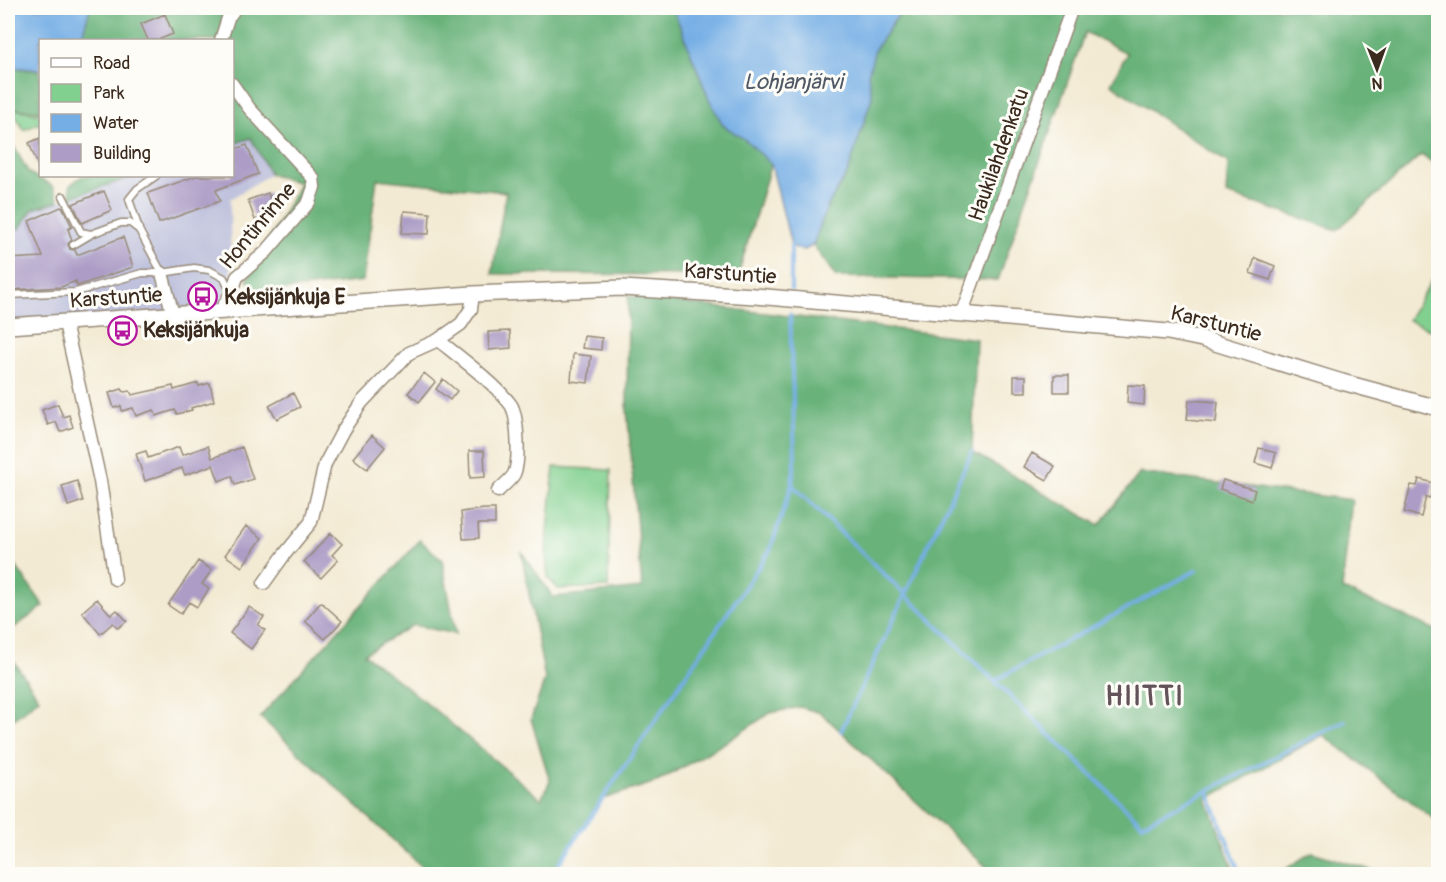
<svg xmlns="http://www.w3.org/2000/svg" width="1446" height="882" font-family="Pangolin,sans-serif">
  <rect width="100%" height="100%" fill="#fdfcf7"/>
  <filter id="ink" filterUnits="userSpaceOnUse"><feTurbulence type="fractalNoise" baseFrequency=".0167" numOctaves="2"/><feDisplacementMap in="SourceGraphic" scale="12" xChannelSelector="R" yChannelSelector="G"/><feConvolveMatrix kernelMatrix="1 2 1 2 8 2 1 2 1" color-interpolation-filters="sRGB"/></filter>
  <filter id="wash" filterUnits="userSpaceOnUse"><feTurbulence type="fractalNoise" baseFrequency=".008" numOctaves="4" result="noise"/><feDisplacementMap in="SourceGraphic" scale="24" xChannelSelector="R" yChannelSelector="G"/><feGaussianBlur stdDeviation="1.35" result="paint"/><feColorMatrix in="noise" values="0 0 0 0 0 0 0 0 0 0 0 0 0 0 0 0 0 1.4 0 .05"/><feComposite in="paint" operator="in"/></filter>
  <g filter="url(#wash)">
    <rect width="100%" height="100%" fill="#f3ead3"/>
    <path fill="#c0c2dd" d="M251 138 270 174 230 199 231 294 220 312 8 326V195L18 214 135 176H232L233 144Z"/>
    <path fill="#82d090" stroke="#5e7d57" stroke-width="1.5" d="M12 109 36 113 40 116V123L24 130Z
      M1436 273 1438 274V333L1408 320Z
      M554 467 611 470 608 587 558 589 548 578 546 552Z"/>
    <path fill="#69b27a" stroke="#526e4c" stroke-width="1.5" d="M90 8H671L676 16 709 99 723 125 747 141 771 163 738 275 492 274 506 192 377 179 363 281 257 293 247 280 300 183 270 174 251 138 233 144 232 40H81Z
      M903 8H1438V166L1421 155 1337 230 1226 194 1228 163 1111 84 1127 53 1085 32 998 280 836 277 813 245 827 207 848 172 872 97 867 75 875 49Z
      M8 67 40 71V113L37 111 8 108Z
      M8 136 29 173 53 186 59 201 33 209 19 229 8 225Z
      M82 176H135L71 197 70 185Z
      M628 296 976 339 972 452 1099 525 1140 473 1352 500 1342 589 1438 631V822L1323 735 1207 799 1235 874H994L821 713 800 707 770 713 731 739 659 781 603 799 552 874H430L260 717 420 540 442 560 456 634 413 625 364 654 418 696 541 799 550 781 531 719 545 679 521 551 553 597 642 588 627 409Z
      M8 555 44 606 8 632Z
      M8 653 39 698 8 724Z
      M1312 852 1384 874H1278Z"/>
    <path fill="#75aee5" stroke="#586c82" stroke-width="1.5" d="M8 8H90L81 40H40V70L8 67Z
      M671 8H903L875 49 868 75 872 97 848 172 827 207 813 245 805 250 798 249 791 245 771 164 747 141 723 125 709 99 676 16Z"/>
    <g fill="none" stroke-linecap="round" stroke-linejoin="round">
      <path stroke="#75aee5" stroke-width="4" d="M791 290V245
        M792 485 1142 824 1345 721
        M994 681 1197 570
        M841 731 972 452
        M1208 791 1240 874
        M552 874 770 550 792 485 795 460 790 314"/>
    </g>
    <g id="blocks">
      <path fill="#ac9cc6" d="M165 14 173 34 158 40H148L141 24Z
        M40 138V171L29 143Z
        M247 145 258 174 216 190 220 201 159 223 148 193 196 176H232V150Z
        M104 191 112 210 82 223 73 204Z
        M268 193 275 213 255 220 248 200Z
        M61 207 63 208 72 227 68 229 72 240 68 244 70 249 75 250 77 255 123 237 133 267 77 286 76 281 61 287 8 290V259L43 257 29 221Z
        M404 211 430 213 429 234 402 233Z
        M1255 258 1275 266 1270 280 1250 273Z
        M510 331 511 348 489 350 488 332Z
        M584 336 602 338 601 350 582 348Z
        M573 354 591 356 588 383 571 381Z
        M424 373 435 382 419 402 408 393Z
        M1054 375H1069V392H1054Z
        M1014 376H1026V392H1014Z
        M443 379 457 391 450 400 436 389Z
        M198 383 199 386 210 383 214 401 191 408 192 410 177 414 175 410 156 416 154 410 136 416 133 408 122 411 121 406 114 408 109 393 122 389 124 392 130 391 132 395 173 386 174 390Z
        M1128 385 1145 386 1144 405 1127 403Z
        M293 393 300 407 277 419 269 406Z
        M1189 400 1218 402 1216 423 1187 420Z
        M58 404 63 417 69 415 73 427 60 432 56 422 48 425 42 410Z
        M372 435 385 447 367 469 353 458Z
        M208 446 212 458 242 447 253 479 235 485 232 476 219 481 213 465 185 475 182 468 145 481 136 454 146 451 148 458 179 447 182 455Z
        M1259 448 1276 453 1272 468 1255 463Z
        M469 451H484L485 477 470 478Z
        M1032 453 1055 466 1047 480 1024 467Z
        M1419 479 1434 483 1430 498 1426 497 1421 517 1404 512 1411 485 1417 486Z
        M1223 480 1255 490 1252 500 1220 489Z
        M77 481 83 501 68 506 62 486Z
        M484 509H495V524H478L479 538 463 539 461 512Z
        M246 526 262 538 242 567 225 555Z
        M331 533 342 544 332 555 338 560 321 578 304 562Z
        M198 561 212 570 202 584 209 589 197 607 189 602 181 614 168 605Z
        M97 599 111 615 117 610 127 621 118 628 113 623 100 634 82 612Z
        M321 602 342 621 325 639 305 621Z
        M249 607 264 617 258 625 265 630 251 649 230 633Z"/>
    </g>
  </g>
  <g filter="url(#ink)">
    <use href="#blocks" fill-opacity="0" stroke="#978a78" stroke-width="1.5"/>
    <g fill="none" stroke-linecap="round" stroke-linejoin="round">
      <defs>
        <path id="service" d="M63 196 81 232 91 234 121 223H130L139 230 162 273
          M139 229 129 199 137 189 156 176
          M8 241 10 240
          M73 245 90 235
          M8 295 76 292 142 273H162L194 268 209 270 224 278 230 291"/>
        <path id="minor" d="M221 40 228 18 235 8
          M162 273 173 315
          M220 312 231 294 237 277 266 252 309 202 314 187 313 178 249 108 232 84
          M961 315 1072 8
          M65 323 100 481 115 579
          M438 340C458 356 496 384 511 405 518 416 520 462 514 474 511 480 502 486 498 491
          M264 583 284 555 311 522 325 464 343 430 362 402 409 353 438 340 461 324 471 309 473 294"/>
        <path id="tertiary" d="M8 326 473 294 622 288 755 296 1168 332 1202 339 1342 382 1438 408"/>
      </defs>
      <use href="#service" stroke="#978a78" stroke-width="9"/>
      <use href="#minor" stroke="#978a78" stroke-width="15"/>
      <use href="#tertiary" stroke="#978a78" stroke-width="18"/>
      <use href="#service" stroke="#fff" stroke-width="6"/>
      <use href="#minor" stroke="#fff" stroke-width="12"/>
      <use href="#tertiary" stroke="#fff" stroke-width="15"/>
    </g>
  </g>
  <defs>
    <symbol id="bus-ring" viewBox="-11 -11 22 22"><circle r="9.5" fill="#fdfcf7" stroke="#b5179e" stroke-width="1.5"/><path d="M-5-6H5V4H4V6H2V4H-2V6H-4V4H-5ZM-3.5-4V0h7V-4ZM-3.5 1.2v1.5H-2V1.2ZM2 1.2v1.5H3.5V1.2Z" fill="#b5179e"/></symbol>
  </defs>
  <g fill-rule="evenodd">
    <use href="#bus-ring" x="186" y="280" width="33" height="33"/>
    <use href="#bus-ring" x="106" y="314" width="33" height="33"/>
  </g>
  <g text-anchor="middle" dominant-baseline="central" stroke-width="6" stroke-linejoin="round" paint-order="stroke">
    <g font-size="21" fill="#3b2a1e" stroke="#fdfcf7">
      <text transform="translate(999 155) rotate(-70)">Haukilahdenkatu</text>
      <text transform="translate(258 226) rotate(-50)">Hontinrinne</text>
      <text transform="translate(730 274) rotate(4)">Karstuntie</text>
      <text transform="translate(116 298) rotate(-4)">Karstuntie</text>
      <text transform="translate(1216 324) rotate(14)">Karstuntie</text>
    </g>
    <g font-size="21" font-weight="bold" fill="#3b2a1e" stroke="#fdfcf7" text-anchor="start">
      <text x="224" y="297">Keksijänkuja E</text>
      <text x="143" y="330">Keksijänkuja</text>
    </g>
    <g font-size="22" font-style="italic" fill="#4f5864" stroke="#fdfcf7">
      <text x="793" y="82">Lohjanjärvi</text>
    </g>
    <g font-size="27" font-weight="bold" letter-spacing="1.5" fill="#635259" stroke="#fdfcf7">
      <text x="1145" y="696">HIITTI</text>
    </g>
  </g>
  <rect width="1446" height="882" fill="none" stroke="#fdfcf7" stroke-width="30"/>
  <rect x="39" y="39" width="195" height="138" fill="#fdfcf7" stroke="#afa8a0" stroke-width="1.5"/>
  <rect x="51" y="58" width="30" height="9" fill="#ffffff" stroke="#afa8a0" stroke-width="1.5"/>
  <text x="93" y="69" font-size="18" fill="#3b2a1e">Road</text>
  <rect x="51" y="84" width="30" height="18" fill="#82d090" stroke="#afa8a0" stroke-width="1.5"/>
  <text x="93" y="99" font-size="18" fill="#3b2a1e">Park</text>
  <rect x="51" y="114" width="30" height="18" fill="#75aee5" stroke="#afa8a0" stroke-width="1.5"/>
  <text x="93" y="129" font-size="18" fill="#3b2a1e">Water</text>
  <rect x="51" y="144" width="30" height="18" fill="#ac9cc6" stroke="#afa8a0" stroke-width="1.5"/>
  <text x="93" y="159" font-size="18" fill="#3b2a1e">Building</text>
  <g transform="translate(1377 69) rotate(179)" stroke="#fdfcf7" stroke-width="4.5" paint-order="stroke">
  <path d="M0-4.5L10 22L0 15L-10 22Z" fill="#3b2a1e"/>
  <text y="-9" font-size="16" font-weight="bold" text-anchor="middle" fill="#3b2a1e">N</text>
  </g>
</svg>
